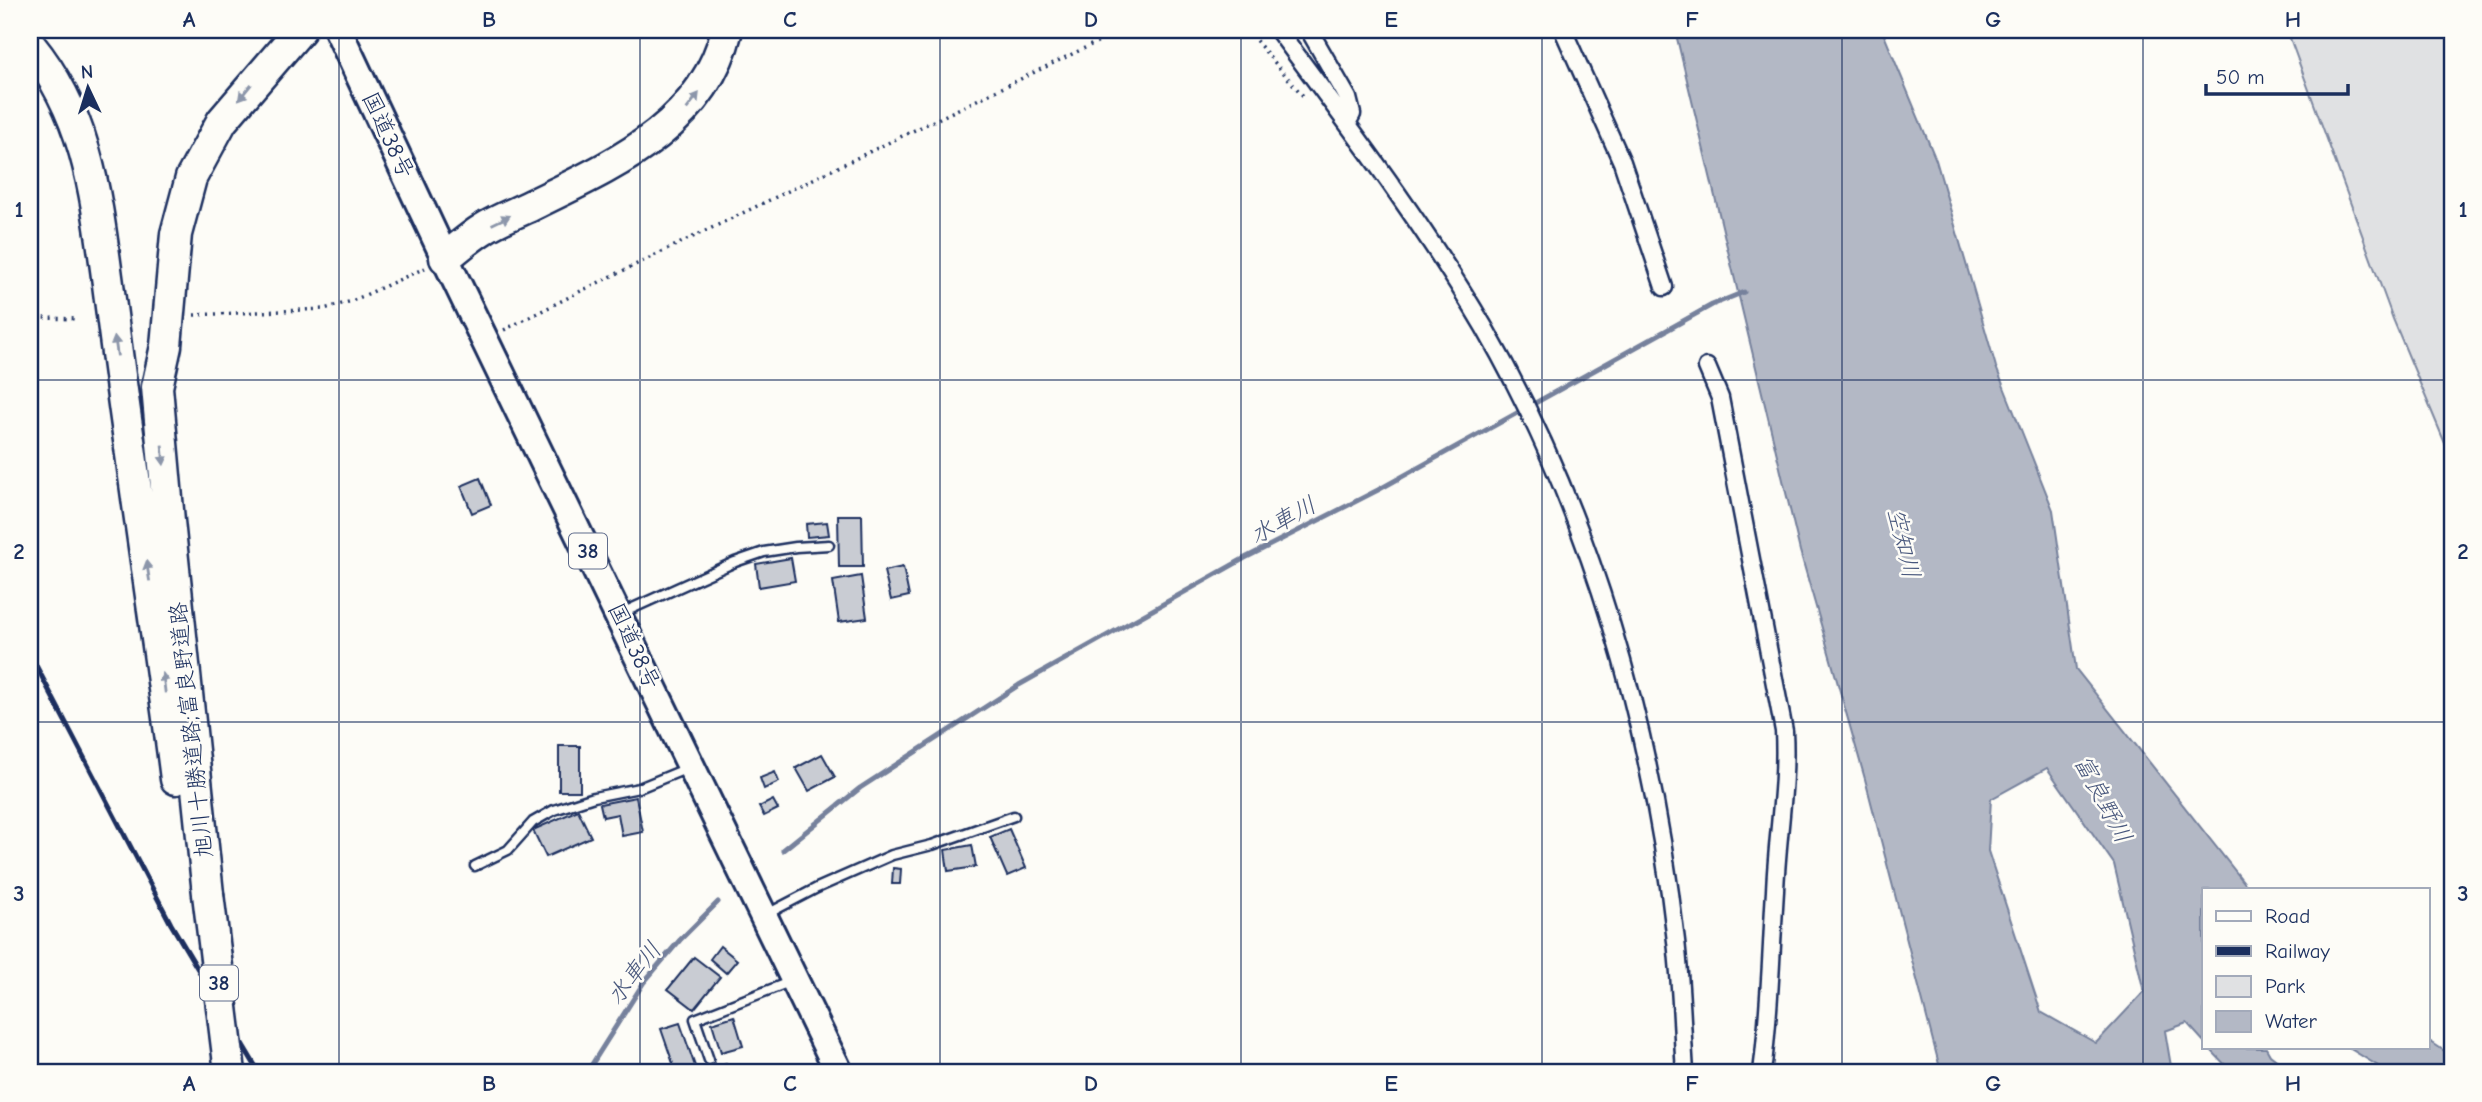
<svg xmlns="http://www.w3.org/2000/svg" width="2482" height="1102" font-family="'Comic Neue','Klee One',sans-serif">
  <rect width="100%" height="100%" fill="#fdfcf7"/>
  <filter id="ink" filterUnits="userSpaceOnUse"><feTurbulence type="fractalNoise" baseFrequency=".0143" numOctaves="2"/><feDisplacementMap in="SourceGraphic" scale="14" xChannelSelector="R" yChannelSelector="G"/><feConvolveMatrix kernelMatrix="1 2 1 2 8 2 1 2 1" color-interpolation-filters="sRGB"/></filter>
  <g filter="url(#ink)">
    <path fill="#e0e1e3" stroke="#7e88a0" stroke-width="2" d="M2287 30H2452V460L2393 319Z"/>
    <path fill="#b3b8c5" stroke="#76819c" stroke-width="2" fill-rule="evenodd" d="M1675 30H1882L1936 160 1996 367 2053 510 2076 669 2250 890H2204V1042L2187 1023 2165 1031 2172 1072H1941L1865 779 1800 551ZM2047 768 2114 864 2144 992 2096 1043 2041 1012 1988 851 1991 799Z
      M2428 1040 2452 1056V1072H2388L2349 1048H2428Z
      M2209 1048H2266L2270 1055 2292 1072H2232Z"/>
    <g fill="none" stroke-linecap="round" stroke-linejoin="round">
      <path stroke="#76819c" stroke-width="5" d="M783 850 860 788 1019 685 1245 558 1378 490 1712 305 1744 292
        M587 1072 644 982 680 940 718 902"/>
    </g>
    <path fill="#c9ccd3" stroke="#1b2f5e" stroke-width="2" d="M480 478 491 505 472 513 461 486Z
      M838 515H862L863 567H839Z
      M827 522 829 535 807 537 806 524Z
      M791 558 795 581 759 587 756 564Z
      M903 567 909 596 891 600 884 571Z
      M861 576 867 618 839 622 833 581Z
      M559 746H580V791H559Z
      M822 754 835 777 809 791 796 768Z
      M775 772 779 782 764 789 760 778Z
      M636 797 643 832 622 836 618 814 603 817 600 804Z
      M773 800 778 809 764 816 759 807Z
      M578 810 591 837 546 857 533 830Z
      M1009 829 1026 868 1007 876 990 837Z
      M972 845 976 867 948 871 945 850Z
      M893 868 901 869 900 884H892Z
      M720 946 737 960 726 973 710 959Z
      M694 957 720 977 694 1009 668 989Z
      M734 1016 743 1046 721 1052 712 1023Z
      M680 1023 697 1072H676L661 1029Z
      M726 1064 729 1072H709V1070Z"/>
    <g fill="none" stroke-linecap="round" stroke-linejoin="round">
      <defs>
        <path id="service" d="M622 613 735 562 764 552 796 547 829 545
          M475 866 508 850 533 822 554 810 594 797 639 788 688 768
          M767 914 817 888 892 855 932 845 1014 816
          M709 1060 695 1019 792 981"/>
        <path id="minor" d="M1278 30C1349 126 1423 223 1484 327 1591 513 1652 728 1676 941 1681 984 1682 1028 1685 1072
          M1309 30 1348 98 1352 114 1347 123
          M1563 30 1622 162 1664 287
          M1707 367 1720 398 1784 731C1787 785 1777 837 1775 891 1771 952 1770 1012 1762 1072"/>
        <path id="trunk" d="M338 30 445 258 839 1072"/>
        <path id="motorway" d="M30 45C88 116 96 196 108 284 115 338 122 393 130 447 145 558 162 668 176 779
          M445 258C458 248 470 237 483 229 498 219 516 213 532 205 614 165 703 127 727 30
          M208 894 169 521 157 387 166 346 176 234 191 178 222 121 300 30"/>
      </defs>
      <use href="#service" stroke="#1b2f5e" stroke-width="13"/>
      <use href="#minor" stroke="#1b2f5e" stroke-width="21"/>
      <use href="#trunk" stroke="#1b2f5e" stroke-width="32"/>
      <use href="#motorway" stroke="#1b2f5e" stroke-width="35"/>
      <path stroke="#1b2f5e" stroke-width="3.5" stroke-dasharray="2 5" stroke-linecap="butt" d="M1247 30 1304 97
        M30 315 43 318 78 319
        M194 315 324 309 352 301 425 268
        M504 330 581 291 1122 30"/>
      <use href="#service" stroke="#fdfcf7" stroke-width="8"/>
      <use href="#minor" stroke="#fdfcf7" stroke-width="16"/>
      <use href="#trunk" stroke="#fdfcf7" stroke-width="26"/>
      <use href="#motorway" stroke="#fdfcf7" stroke-width="30"/>
      <path stroke="#1b2f5e" stroke-width="5" d="M30 654 171 924 259 1072"/>
      <defs>
        <path id="motorway-bridge" d="M208 894 230 1072"/>
      </defs>
      <use href="#motorway-bridge" stroke="#1b2f5e" stroke-width="35" stroke-linecap="butt"/>
      <use href="#motorway-bridge" stroke="#fdfcf7" stroke-width="30"/>
    </g>
    <defs><path id="oneway-solid" d="M-6-.8H1V-3.2L6.5 0L1 3.2V.8H-6Z" transform="scale(1.75)"/></defs>
    <g fill="#8c96aa">
      <use href="#oneway-solid" transform="translate(245 92) rotate(129)"/>
      <use href="#oneway-solid" transform="translate(693 101) rotate(-53)"/>
      <use href="#oneway-solid" transform="translate(501 220) rotate(-26)"/>
      <use href="#oneway-solid" transform="translate(116 346) rotate(-98)"/>
      <use href="#oneway-solid" transform="translate(163 455) rotate(85)"/>
      <use href="#oneway-solid" transform="translate(148 571) rotate(-99)"/>
      <use href="#oneway-solid" transform="translate(164 683) rotate(-97)"/>
    </g>
  </g>
  <path fill="none" stroke="#1b2f5e" stroke-width="2" stroke-opacity="0.55" d="M339 30V1072M640 30V1072M940 30V1072M1241 30V1072M1542 30V1072M1842 30V1072M2143 30V1072M30 380H2452M30 722H2452"/>
  <g text-anchor="middle" dominant-baseline="central" stroke-width="5" stroke-linejoin="round" paint-order="stroke">
    <g fill="#fdfcf7" stroke="#5f6c8c" stroke-width="2">
      <rect x="569" y="533.5" width="38" height="35" rx="5"/>
      <rect x="200" y="965.5" width="38" height="35" rx="5"/>
    </g>
    <g font-size="21" font-weight="bold" fill="#1b2f5e">
      <text x="588" y="551">38</text>
      <text x="219" y="983">38</text>
    </g>
    <g font-size="23" fill="#1b2f5e" stroke="#fdfcf7">
      <text transform="translate(388 135) rotate(65)">国道38号</text>
      <text transform="translate(634 646) rotate(65)">国道38号</text>
      <text transform="translate(191 730) rotate(-96)">旭川十勝道路;富良野道路</text>
    </g>
    <g font-size="24" font-style="italic" fill="#49587d" stroke="#fdfcf7">
      <text transform="translate(1283 520) rotate(-29)">水車川</text>
      <text transform="translate(1904 543) rotate(77)">空知川</text>
      <text transform="translate(2103 799) rotate(62)">富良野川</text>
      <text transform="translate(634 973) rotate(-52)">水車川</text>
    </g>
  </g>
  <rect width="2482" height="1102" fill="none" stroke="#fdfcf7" stroke-width="77"/>
  <rect x="2202" y="888" width="228" height="161" fill="#fdfcf7" stroke="#a3aaba" stroke-width="2"/>
  <rect x="2216" y="911" width="35" height="10" fill="#fdfcf7" stroke="#a3aaba" stroke-width="2"/>
  <text x="2265" y="923" font-size="21" fill="#1b2f5e">Road</text>
  <rect x="2216" y="946" width="35" height="10" fill="#1b2f5e" stroke="#a3aaba" stroke-width="2"/>
  <text x="2265" y="958" font-size="21" fill="#1b2f5e">Railway</text>
  <rect x="2216" y="976" width="35" height="21" fill="#e0e1e3" stroke="#a3aaba" stroke-width="2"/>
  <text x="2265" y="993" font-size="21" fill="#1b2f5e">Park</text>
  <rect x="2216" y="1011" width="35" height="21" fill="#b3b8c5" stroke="#a3aaba" stroke-width="2"/>
  <text x="2265" y="1028" font-size="21" fill="#1b2f5e">Water</text>
  <g transform="translate(88 88) rotate(356)" stroke="#fdfcf7" stroke-width="5" paint-order="stroke">
  <path d="M0-5L12 26L0 18L-12 26Z" fill="#1b2f5e"/>
  <text y="-10" font-size="19" font-weight="bold" text-anchor="middle" fill="#1b2f5e">N</text>
  </g>
  <path d="M2206 84v10h142v-10" fill="none" stroke="#1b2f5e" stroke-width="3.5"/>
  <text x="2216" y="84" font-size="21" fill="#1b2f5e" stroke="#fdfcf7" stroke-width="5" paint-order="stroke">50 m</text>
  <rect x="38" y="38" width="2406" height="1026" fill="none" stroke="#1b2f5e" stroke-width="2.5"/>
  <g font-size="23" text-anchor="middle" font-weight="bold" fill="#1b2f5e">
    <text x="189" y="27">A</text>
    <text x="489" y="27">B</text>
    <text x="790" y="27">C</text>
    <text x="1091" y="27">D</text>
    <text x="1391" y="27">E</text>
    <text x="1692" y="27">F</text>
    <text x="1993" y="27">G</text>
    <text x="2293" y="27">H</text>
    <text x="19" y="217">1</text>
    <text x="2463" y="217">1</text>
    <text x="19" y="559">2</text>
    <text x="2463" y="559">2</text>
    <text x="19" y="901">3</text>
    <text x="2463" y="901">3</text>
    <text x="189" y="1091">A</text>
    <text x="489" y="1091">B</text>
    <text x="790" y="1091">C</text>
    <text x="1091" y="1091">D</text>
    <text x="1391" y="1091">E</text>
    <text x="1692" y="1091">F</text>
    <text x="1993" y="1091">G</text>
    <text x="2293" y="1091">H</text>
  </g>
</svg>
